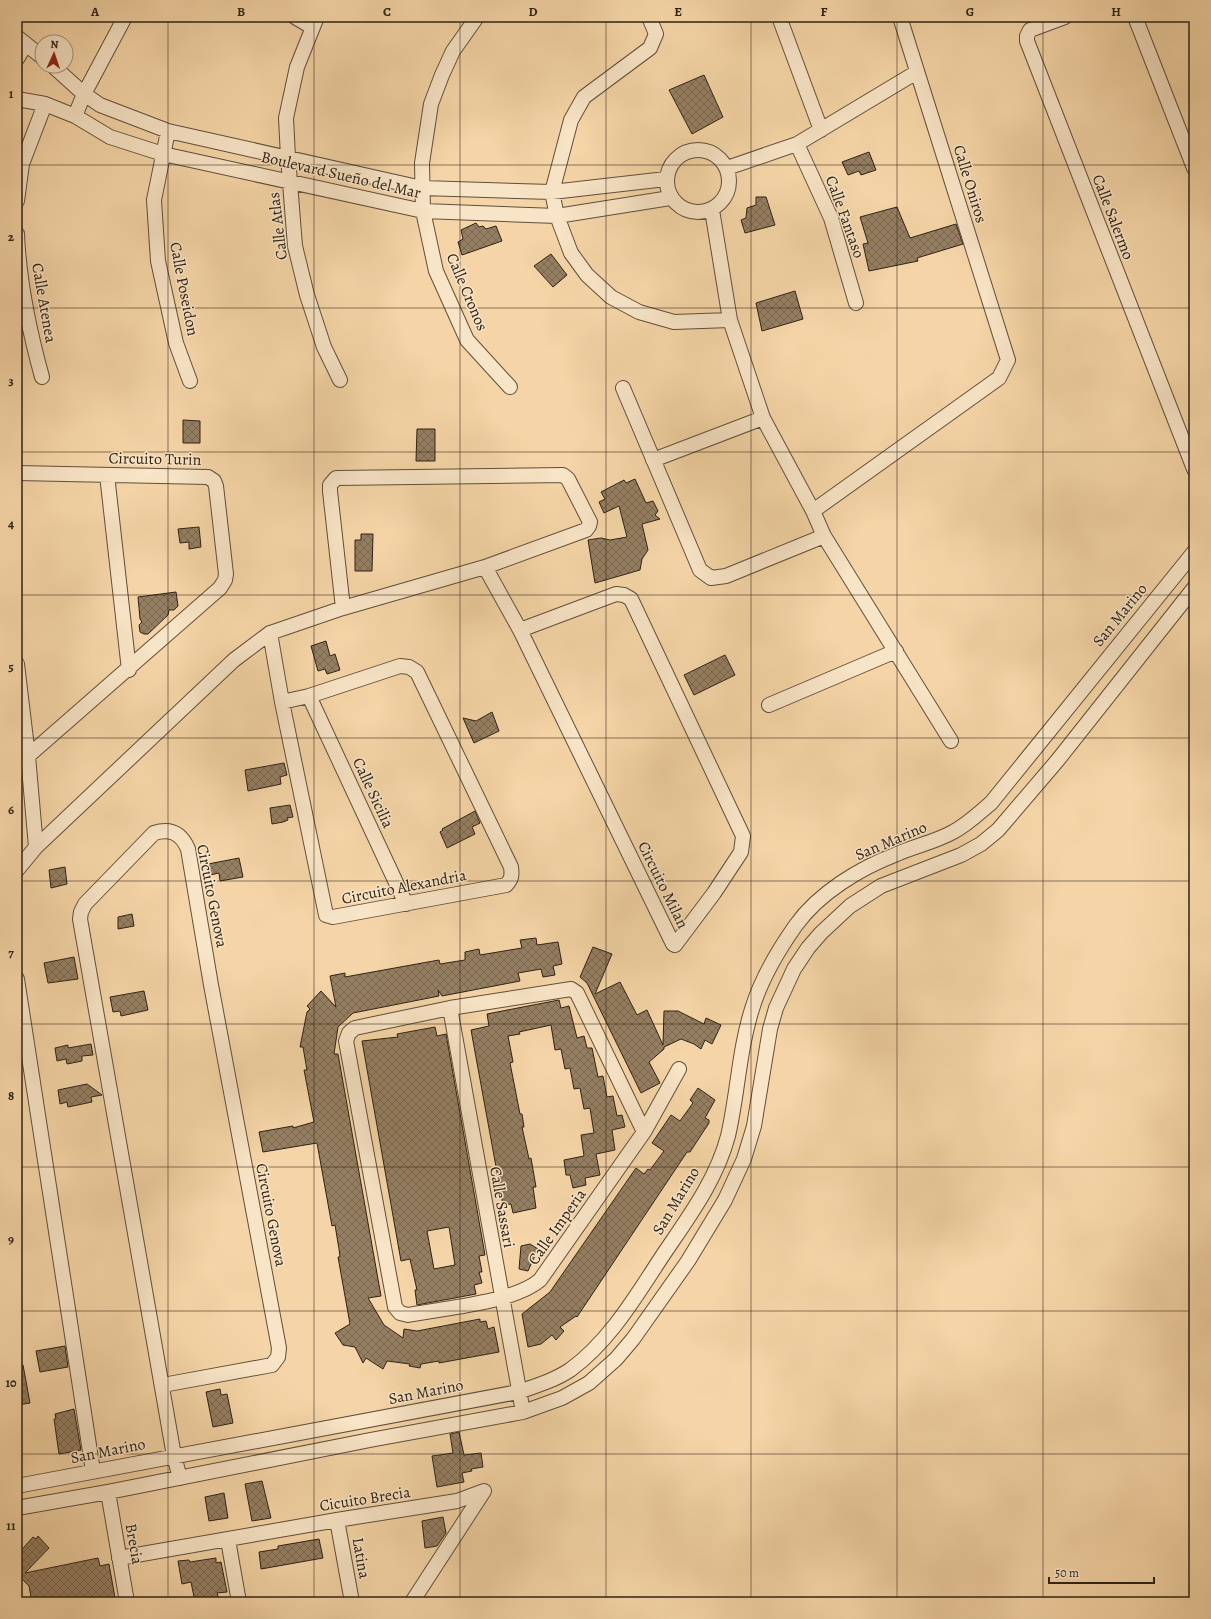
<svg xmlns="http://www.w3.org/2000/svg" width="1211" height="1619" font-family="Alegreya,serif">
  <defs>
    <pattern id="building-cross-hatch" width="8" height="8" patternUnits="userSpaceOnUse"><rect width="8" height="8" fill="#957f62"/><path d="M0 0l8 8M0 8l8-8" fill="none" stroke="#7a6850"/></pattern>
  </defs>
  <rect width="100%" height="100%" fill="#f5d5a7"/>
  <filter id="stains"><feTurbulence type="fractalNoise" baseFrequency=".005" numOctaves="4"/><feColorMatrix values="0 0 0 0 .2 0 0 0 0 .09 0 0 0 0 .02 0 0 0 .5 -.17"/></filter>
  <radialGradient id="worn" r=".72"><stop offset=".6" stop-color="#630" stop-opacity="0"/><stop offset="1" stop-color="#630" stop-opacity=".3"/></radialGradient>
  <path fill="url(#building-cross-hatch)" stroke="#2e2217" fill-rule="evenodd" d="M704 75 723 117 692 134 669 90Z
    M869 152 876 170 861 175 859 171 848 175 842 162Z
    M756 197H766L775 225 745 233 741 220 746 218 747 208 756 205Z
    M897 207 910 238 956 224 963 244 917 258 918 261 869 271 863 244 868 243 860 217Z
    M476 223 479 227 483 226 486 229 496 226 502 241 462 255 458 242 463 239 461 230Z
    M551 254 567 275 553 287 534 266Z
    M795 291 803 319 762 331 756 303Z
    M183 420 200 421V443H183Z
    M417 429H435V461H416Z
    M635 479 646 503 653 501 658 511 655 515 660 519 642 524 648 550 642 559 640 570 595 583 588 540 601 538 610 540 627 537 619 506 604 513 599 502 605 499 601 492 624 480 626 483Z
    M199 527 201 547 189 549V542L180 543 178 529Z
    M361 534H373L372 571H355V540H361Z
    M176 592 178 606 174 610H169L168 615 148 634H144L140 632 139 625 142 622 140 619 138 597Z
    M326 641 330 656 335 654 340 670 327 674 325 669 318 671 311 646Z
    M725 655 735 675 694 695 684 675Z
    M492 712 499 731 474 743 463 718 476 721Z
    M284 763 287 775 280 777 281 784 248 791 245 770Z
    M290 805 293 817 287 818 288 820 283 822 272 824 270 808Z
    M475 811 480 823 472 827 475 834 447 848 440 832 443 830 442 829Z
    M239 858 243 877 220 881 219 873 210 875 208 864Z
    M65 867 67 884 51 888 49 870Z
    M132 914 134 926 118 929V917Z
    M536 938 537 945 558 942 562 964 553 966 555 975 543 977 541 969 518 973 520 981 442 996 438 990 439 996 353 1013 338 1027 334 1054H338L381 1296 368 1298 384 1325 403 1338 404 1329 417 1331 480 1319V1322L486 1321 488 1329 494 1327 499 1352 439 1363V1361L421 1364 420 1368 409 1366 410 1364 387 1361 383 1369 366 1358 363 1363 355 1347 343 1345 335 1333 350 1324 338 1257H340L339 1249 335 1225 332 1226 330 1215 317 1143 263 1152 259 1132 293 1126V1128L314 1122 304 1070H307L303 1047H300L307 1012 310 1009 307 1006 321 991 336 1007 330 976 345 973V977L439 960 440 964 465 960V952L479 949 480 955 522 948 520 940Z
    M593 947 612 954 595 994 620 982 637 1015 647 1010 663 1045 664 1011H678L704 1024 706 1018 721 1025 712 1044 705 1040 701 1049 694 1044 681 1039 664 1047V1049L649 1062 660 1083 641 1093 587 983 580 977Z
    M74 957 78 979 48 983 44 963Z
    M144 991 148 1010 121 1016 120 1011 113 1012 110 997Z
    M559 1000 561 1008 569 1006 577 1038 584 1036 587 1048H592L598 1077 603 1076 607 1097 613 1096 617 1116 622 1115 625 1127 612 1130 615 1150 596 1154 600 1175 585 1178 586 1185 573 1188 570 1175H566L564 1160 584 1156 581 1135 594 1133 590 1108 584 1109 580 1088 574 1089 570 1068 565 1069 561 1049 555 1050 551 1025 519 1032 520 1034 508 1036 513 1062 510 1063 520 1114H522L524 1127H522L529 1159 531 1158 536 1187H533L536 1208 513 1213 511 1204 503 1205 471 1030 489 1026 487 1014Z
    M435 1027 437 1036 446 1034 485 1255 479 1256 482 1272H479L482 1283 474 1285 476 1294 417 1305 415 1290H417L410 1259 401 1261 362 1041 398 1037 397 1034ZM449 1227 455 1265 434 1269 427 1231Z
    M91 1044 93 1055 82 1056V1061L67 1064 66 1059 57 1061 55 1048 68 1045V1048Z
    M87 1084 102 1095 91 1097 92 1102 68 1107 67 1102 60 1104 58 1090Z
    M698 1088 715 1100 705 1118 709 1120V1123L690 1152H687L577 1317 576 1316 560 1327 564 1331 556 1340 552 1335 541 1344 528 1347 522 1314 550 1292 636 1168 644 1174 648 1169 650 1170 664 1151 652 1143 671 1115 680 1121 693 1103 690 1100Z
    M530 1244 538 1249 528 1271 519 1269 521 1246Z
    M65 1346 68 1367 40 1372 36 1351Z
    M17 1365H23L30 1403 17 1405Z
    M220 1389 221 1395 227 1394 233 1423 213 1427 206 1392Z
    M74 1409 81 1450 59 1454 54 1419H56L55 1414Z
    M459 1432 464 1455 481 1453 483 1467 471 1469 472 1471 462 1473 464 1482 437 1487 432 1456 453 1453 450 1434Z
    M262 1481 271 1518 252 1521 245 1484Z
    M224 1493 228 1518 209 1521 205 1497Z
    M443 1517 446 1533 437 1546 425 1548 422 1521Z
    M38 1536 49 1548 25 1573 98 1558 100 1566 109 1564 115 1598 93 1602H32L29 1586 21 1578 17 1582V1555L33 1537 36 1539Z
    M319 1539 323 1558 261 1569 259 1552 278 1549V1546Z
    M216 1558V1563L221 1562 227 1592 217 1593 219 1599 195 1602 191 1582 182 1584 178 1561 189 1560 190 1562Z"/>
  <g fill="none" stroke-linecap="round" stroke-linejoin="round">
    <defs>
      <path id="street" d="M295 17 312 27
        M317 17 297 67 286 118 288 157 295 246 307 295 324 347 340 380
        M477 17 453 51 442 75 431 104 422 163 423 211 436 271 467 340 510 387
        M649 17 656 34 650 48 584 97 571 120 552 192 557 216 571 253 587 275 611 297 639 312 674 322 730 320
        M779 17 821 130
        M1065 17 1030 30 1027 36V41L1194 469
        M1135 17 1194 168
        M17 37 42 57
        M17 59 26 44
        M53 66 84 94 100 105 168 131 422 188 552 192 666 179
        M17 99 45 104 75 116 110 137 163 154 423 211 557 216 670 198
        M75 116 84 94 125 17
        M168 131 154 200 158 261 176 343 190 381
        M797 144 831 218 856 303
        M667 181a31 31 0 1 1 62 0a31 31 0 1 1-62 0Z
        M727 168 797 144 917 72
        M17 201 22 164 45 104
        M712 210 730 320 763 418 813 511 824 536 951 741
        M17 234C19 282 29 330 42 377
        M623 388 700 570 711 578 726 576 824 536
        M653 460 763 418
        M17 473 208 477 214 481 216 486 226 574 225 580 220 588 28 756
        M107 475 129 670
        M813 511 999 378 1008 360 900 17
        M485 567 520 630 673 944 675 945 714 893 741 852 743 836 631 599 624 595 616 594 520 630
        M270 633 282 702 326 915 333 917 506 885C512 879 512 875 511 867L417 672 409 667 400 666 309 696 282 702
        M17 664 28 756 36 847
        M309 696 406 904
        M769 705 896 651
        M17 870 36 847 234 660 270 633 343 608 485 567 586 530 589 526 590 522 568 479 563 475 336 478 330 485V491L343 608
        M17 979 93 1471
        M450 1008 523 1412
        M644 1132 577 993 571 989 450 1008 355 1028 349 1033 346 1041 395 1307 400 1313 408 1315C444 1308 513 1303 540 1280L644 1132 679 1069
        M163 1385 272 1365 278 1357 279 1348 211 985 188 849C181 833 170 828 154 833L85 904 81 912 80 919 174 1456 180 1478
        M17 1486 518 1392C536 1386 555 1380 570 1370 610 1341 636 1296 663 1255 688 1218 716 1181 728 1136 738 1093 739 1048 753 1006 762 978 779 949 796 925 819 893 860 868 897 854 915 846 935 842 953 832 967 825 979 813 991 803L1194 552
        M108 1492 127 1602
        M17 1508 108 1492 370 1440 523 1412 562 1398 589 1383 616 1359 633 1339 688 1261 725 1200 744 1159 754 1126 770 1029 776 1008 794 969 808 948 821 933 850 906 881 886 961 855 981 844 998 830 1057 761 1194 588
        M337 1520 352 1602
        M228 1540 239 1602
        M119 1558 337 1520 457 1501 484 1491 412 1602"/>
    </defs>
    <use href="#street" stroke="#604f3b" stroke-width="16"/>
    <use href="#street" stroke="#f8e4c6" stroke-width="14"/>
  </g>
  <path fill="none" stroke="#2e2217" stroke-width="1" stroke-opacity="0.55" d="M168 17V1602M314 17V1602M460 17V1602M606 17V1602M751 17V1602M897 17V1602M1043 17V1602M17 165H1194M17 308H1194M17 452H1194M17 595H1194M17 738H1194M17 881H1194M17 1024H1194M17 1167H1194M17 1311H1194M17 1454H1194"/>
  <g text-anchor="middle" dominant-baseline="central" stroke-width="3" stroke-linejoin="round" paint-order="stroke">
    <g font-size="16" fill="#2e2217" stroke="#f8e4c6">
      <text transform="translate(341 175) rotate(13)">Boulevard Sueño del Mar</text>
      <text transform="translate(970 184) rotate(73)">Calle Oniros</text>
      <text transform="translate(845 217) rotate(70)">Calle Fantaso</text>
      <text transform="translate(1113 217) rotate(69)">Calle Salermo</text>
      <text transform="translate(278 226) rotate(-97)">Calle Atlas</text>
      <text transform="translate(184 289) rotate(79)">Calle Poseidon</text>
      <text transform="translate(467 292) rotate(67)">Calle Cronos</text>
      <text transform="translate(44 303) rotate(80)">Calle Atenea</text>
      <text transform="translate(155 459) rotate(1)">Circuito Turin</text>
      <text transform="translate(1120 615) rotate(-51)">San Marino</text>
      <text transform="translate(373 793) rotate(65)">Calle Sicilia</text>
      <text transform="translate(891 841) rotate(-23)">San Marino</text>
      <text transform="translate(663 885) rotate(64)">Circuito Milan</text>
      <text transform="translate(404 887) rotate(-11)">Circuito Alexandria</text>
      <text transform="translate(212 896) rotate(79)">Circuito Genova</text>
      <text transform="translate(676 1201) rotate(-59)">San Marino</text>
      <text transform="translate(502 1207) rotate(80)">Calle Sassari</text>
      <text transform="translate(271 1215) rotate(79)">Circuito Genova</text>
      <text transform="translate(557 1227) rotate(-55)">Calle Imperia</text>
      <text transform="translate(426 1392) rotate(-11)">San Marino</text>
      <text transform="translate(108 1451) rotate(-11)">San Marino</text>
      <text transform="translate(365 1499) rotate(-9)">Cicuito Brecia</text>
      <text transform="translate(134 1544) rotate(80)">Brecia</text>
      <text transform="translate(361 1558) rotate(80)">Latina</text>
    </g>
  </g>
  <rect width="1211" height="1619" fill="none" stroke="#f5d5a7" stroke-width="44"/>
  <g transform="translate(54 54) rotate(3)"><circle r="19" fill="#f8e4c6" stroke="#a79680"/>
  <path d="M0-3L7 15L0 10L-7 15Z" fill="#8f2418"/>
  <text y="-6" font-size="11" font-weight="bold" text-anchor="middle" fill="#2e2217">N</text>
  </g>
  <path d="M1049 1577v6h105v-6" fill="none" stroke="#2e2217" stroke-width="2"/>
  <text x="1055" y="1577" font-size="12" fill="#2e2217" stroke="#f8e4c6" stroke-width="3" paint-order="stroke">50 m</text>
  <rect x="22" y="22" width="1167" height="1575" fill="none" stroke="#2e2217" stroke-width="1.5"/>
  <g font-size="13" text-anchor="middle" font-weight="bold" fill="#2e2217">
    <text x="95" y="16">A</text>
    <text x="241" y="16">B</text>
    <text x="387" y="16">C</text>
    <text x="533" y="16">D</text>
    <text x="678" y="16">E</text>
    <text x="824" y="16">F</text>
    <text x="970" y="16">G</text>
    <text x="1116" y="16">H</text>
    <text x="11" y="98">1</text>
    <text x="11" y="241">2</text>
    <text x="11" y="385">3</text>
    <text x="11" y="528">4</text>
    <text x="11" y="671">5</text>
    <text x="11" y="814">6</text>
    <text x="11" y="957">7</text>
    <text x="11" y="1100">8</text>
    <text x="11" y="1244">9</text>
    <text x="11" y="1387">10</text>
    <text x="11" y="1530">11</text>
  </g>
  <rect width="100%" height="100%" filter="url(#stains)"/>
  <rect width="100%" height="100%" fill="url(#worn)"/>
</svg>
